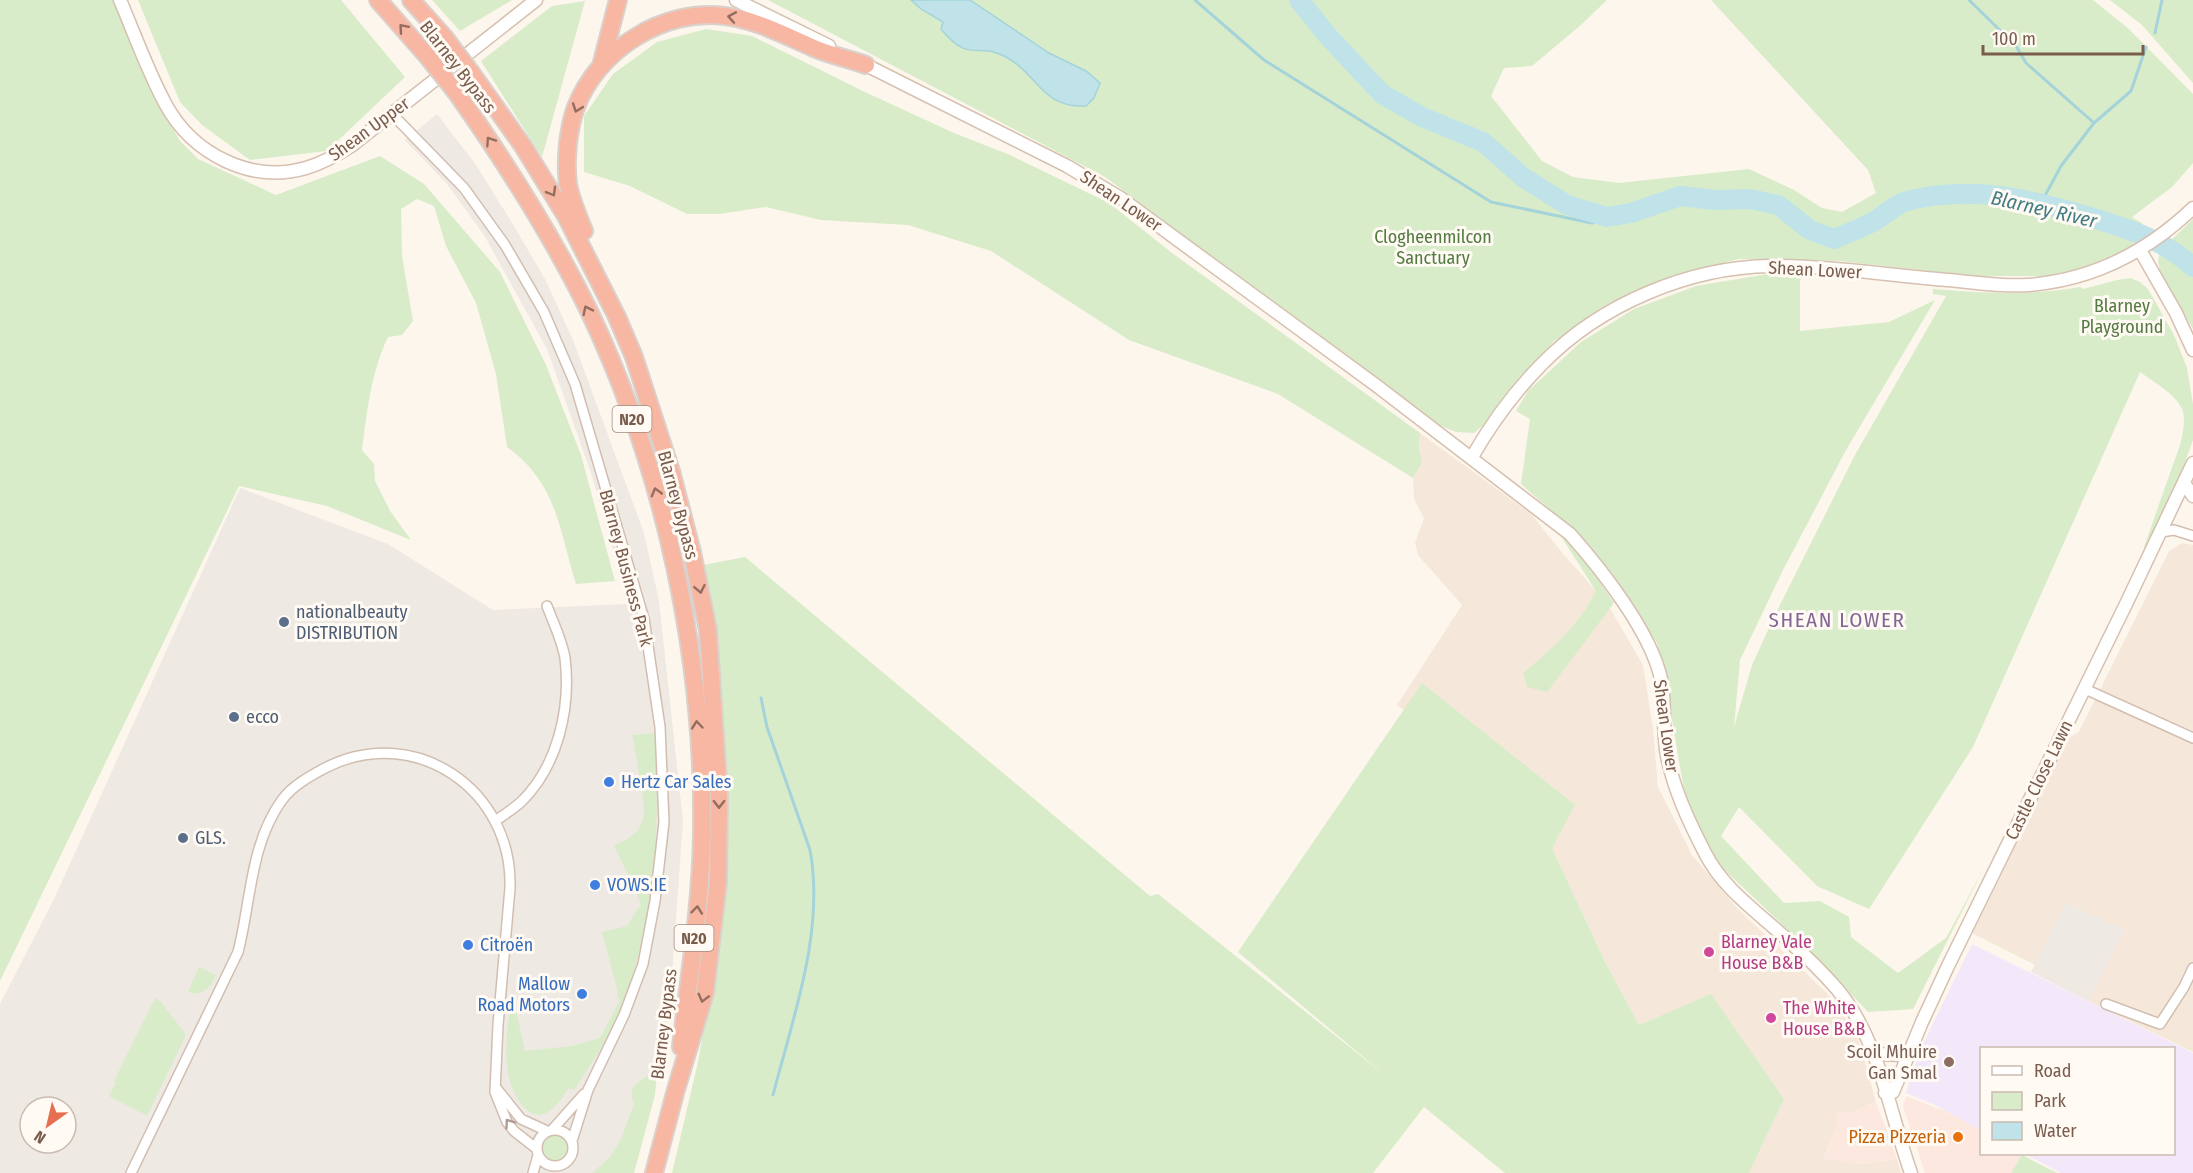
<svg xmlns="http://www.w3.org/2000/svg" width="2193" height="1173" font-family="'Fira Sans Condensed',sans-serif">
  <rect width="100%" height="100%" fill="#fdf6ec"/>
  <path fill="#f5e8da" d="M1420 433 1531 514 1564 555 1607 603 1643 665 1653 728 1658 787 1692 855 1737 908 1833 999 1858 1037 1876 1102 1851 1113 1836 1129 1824 1158 1860 1164 1897 1159 1901 1173H1749L1784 1099 1710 995 1639 1025 1605 962 1552 848 1537 811 1397 705 1462 605 1418 555 1415 543 1424 518 1414 499 1413 478 1422 463 1419 447Z
    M2182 543 2193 545V1052L2088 1001 2124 930 2066 902 2035 965 1972 933 2065 740 2079 732 2169 551Z"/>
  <path fill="#fde8e0" d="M1906 1096 1945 1111 1981 1130 1982 1154 2022 1155 2011 1173H1925L1903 1106Z
    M1876 1102 1897 1159 1860 1164 1824 1159 1836 1129 1837 1112 1851 1113Z"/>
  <path fill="#efe9e4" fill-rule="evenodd" d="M437 114 476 165 511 221 545 279 573 340 644 533 659 601 683 821 669 1017 645 1103 611 1173H0V1004L54 899 240 488 388 544 493 610 628 604 591 473 547 349 484 235 447 184 405 140ZM30 1107H66V1143H30Z
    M2066 902 2124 930 2088 1001 2031 972Z"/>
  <path fill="#f3e8fa" d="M1972 944 2193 1053V1173H2061L2025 1154H2174V1048H1982L1981 1130 1935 1105 1906 1093 1920 1050Z"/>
  <path fill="#d8ecc9" d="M0 0H114L147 82 180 141 198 159 276 195 380 156 424 184 500 272 546 365 581 455 615 581 576 584C559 529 557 483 507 447L496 374 476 303 446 246 434 206 417 199 401 209 402 256 413 321 402 335 388 337C371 372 367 412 362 450L374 464 375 481 390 511 411 540 327 506 239 486 0 981Z
    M138 0H341L405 77 327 151 250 160 202 125 180 102Z
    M432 0H512L460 31Z
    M768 0H1607L1582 24 1532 66 1504 68 1491 96 1542 161 1573 177 1619 183 1749 169 1794 190 1822 208 1842 212 1876 193 1868 170 1711 0H2093L2129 29 2193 94V163L2172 187 2132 217 2143 224 2131 248 2090 266 2049 276H1974L1841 261 1739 259 1672 276 1610 303 1553 342 1520 378 1492 418 1474 433 1456 432 1437 424 1105 177Z
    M2110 0H2193V83L2142 25Z
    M585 1 542 157 481 61 552 6Z
    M706 29 752 36 865 92 954 133 1010 155 1109 203 1172 253 1420 433 1419 447 1422 463 1413 478 1278 394 1129 340 991 251 908 225 821 220 766 207 719 214H687L630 186 584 172V116L613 74 657 42Z
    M2193 219V329L2160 271 2158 261 2160 251Z
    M1768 274 1800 277V331L1889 322 1935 300 1846 450 1782 572 1740 660 1734 727 1752 665 1773 619 1855 455 1946 296 1933 294V289C1987 293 2027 296 2080 287L2083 289 2117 280 2130 278 2140 282 2148 289 2174 335 2187 368 2193 404V440L2184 465 2145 550 2144 547 2181 442C2183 432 2186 419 2182 409 2176 394 2152 381 2140 372L1973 747 1869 909 1817 886 1739 807 1721 836 1784 903 1820 901 1849 917 1851 937 1898 973 1946 938 1984 868 1913 1009 1868 1012 1802 943 1718 864 1706 845 1685 796 1665 679 1657 643 1604 565 1580 536 1521 484 1530 419 1516 411 1528 391 1581 342 1634 309 1696 286Z
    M1557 530 1573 543 1614 603 1547 692 1527 687 1523 673C1551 650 1580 624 1596 591Z
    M745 557 1150 896 1158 894 1386 1076 1238 952 1422 683 1575 805 1552 848 1605 962 1639 1025 1711 994 1784 1099 1749 1173H1505L1424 1107 1373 1173H672L698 1062 715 961 727 797 722 705 714 622 703 565Z
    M654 733C662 829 655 936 614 1024 603 1047 588 1069 574 1090L569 1088C562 1099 549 1119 534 1114 526 1111 521 1105 517 1098 499 1066 508 1028 512 992L525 1051 572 1046 600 1038 619 1002 616 985 602 932 627 926 641 904 614 845C650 832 646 813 640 781 638 765 635 750 632 735Z
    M199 967 216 975C210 988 203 997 188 992Z
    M155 998 161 1002 185 1033V1037L147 1116 109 1096 116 1082 114 1081Z
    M657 1073 655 1095 634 1173H592L610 1157 620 1141 634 1104 631 1096 633 1087 645 1077Z
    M543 1148a13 13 0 1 1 26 0a13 13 0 1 1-26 0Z
    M2022 1155 2057 1173H2011Z"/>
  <path fill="#bfe3e8" stroke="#a5d3da" stroke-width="1.5" d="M911 0H970L1049 53 1086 71 1100 83 1094 98 1086 106C1041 108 1039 75 1006 57 978 41 970 65 941 29L943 22 921 9Z"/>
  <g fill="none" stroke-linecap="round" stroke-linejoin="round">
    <path stroke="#a5d3da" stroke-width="3" d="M1195 0 1264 60 1491 202 1592 223 1607 217
      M1969 0 2016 46 2026 63 2094 123
      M2155 33 2162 0
      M2041 203 2061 166 2094 123 2131 91 2146 47
      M761 698 767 727 810 850C825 931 793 1017 773 1095"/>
    <path stroke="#bfe3e8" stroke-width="20" d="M1299 0 1327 35 1382 94 1422 117 1483 142 1524 178 1567 205 1607 217 1631 213 1680 196 1715 200 1750 199 1778 205 1810 230 1834 239C1848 233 1863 228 1876 220 1886 214 1896 204 1907 201 1972 185 2025 198 2087 216 2128 229 2161 238 2193 267"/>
    <defs>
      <path id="street" d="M392 114 464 188 505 245 544 312 575 384 644 619 660 727 664 822 655 901 643 964 624 1015 588 1090 572 1141
        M2161 532 2174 530 2193 536
        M2085 689 2193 738
        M495 821C504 815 513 809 521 802 558 766 571 708 565 658 562 640 553 622 547 606
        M2106 1004 2160 1024 2184 987 2193 968
        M497 1089 521 1119 547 1131
        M537 1148a18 18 0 1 1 36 0a18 18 0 1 1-36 0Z
        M552 1130 584 1094
        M131 1173 238 952C251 902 250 844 282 800 292 786 310 776 325 768 415 722 513 790 510 888L498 1025 495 1092 507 1122 514 1131 537 1149
        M533 1173 538 1155"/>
      <path id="secondary" d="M120 0C135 35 148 72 166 105 193 154 251 184 306 168 323 163 337 155 351 146L536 0
        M736 0 829 46
        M860 62 1067 166 1122 199 1377 386 1570 534C1601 569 1651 632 1661 679 1666 704 1662 730 1667 756 1674 790 1689 822 1705 853 1724 891 1762 915 1792 944 1808 958 1823 973 1837 989 1880 1040 1889 1112 1911 1173
        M2140 250 2176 313 2193 350
        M1472 457C1491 424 1516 390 1543 363 1601 304 1689 267 1771 266 1830 266 1889 275 1947 280 1973 282 2002 287 2028 285 2093 280 2147 252 2193 208
        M2184 483 2193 496
        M1874 1054 1908 1055
        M1885 1093 1893 1092 1922 1022 1948 966 2127 602 2193 463"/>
      <path id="highway" d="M378 0 428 57
        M411 0 445 38
        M601 66 618 0
        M472 74 523 146 566 216 617 317 634 357 671 471 692 552 708 630 719 798 718 882 705 993 675 1093 654 1173
        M456 92C506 163 552 235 590 313 665 472 705 659 702 835 701 906 689 977 681 1047
        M584 231C578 216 571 200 568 184 565 160 568 129 576 107 598 50 663 8 725 16 757 20 784 35 814 48 830 55 849 59 866 65"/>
    </defs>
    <use href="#street" stroke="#d1beb0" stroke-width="12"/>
    <use href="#secondary" stroke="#d6c0b0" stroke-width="15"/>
    <use href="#highway" stroke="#dad1cd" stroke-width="20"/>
    <use href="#street" stroke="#fff" stroke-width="9"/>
    <use href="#secondary" stroke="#fff" stroke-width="12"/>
    <use href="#highway" stroke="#f7b7a3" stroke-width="16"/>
    <defs>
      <path id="highway-bridge" d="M445 38 472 74
        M428 57 456 92"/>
    </defs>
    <use href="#highway-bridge" stroke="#dad1cd" stroke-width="20" stroke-linecap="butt"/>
    <use href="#highway-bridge" stroke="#f7b7a3" stroke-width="16"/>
  </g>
  <defs><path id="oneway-chevron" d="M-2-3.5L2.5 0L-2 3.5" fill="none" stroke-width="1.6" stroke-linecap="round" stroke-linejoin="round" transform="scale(1.5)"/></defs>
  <g stroke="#936e5e">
    <use href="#oneway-chevron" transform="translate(732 17) rotate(-170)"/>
    <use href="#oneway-chevron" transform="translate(403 28) rotate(-131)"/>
    <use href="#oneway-chevron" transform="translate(577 108) rotate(110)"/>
    <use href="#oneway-chevron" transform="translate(490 141) rotate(-124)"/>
    <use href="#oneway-chevron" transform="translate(552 192) rotate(60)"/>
    <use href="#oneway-chevron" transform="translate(587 310) rotate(-116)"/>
    <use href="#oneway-chevron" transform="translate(656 492) rotate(-106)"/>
    <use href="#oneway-chevron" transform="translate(700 589) rotate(79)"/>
    <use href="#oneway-chevron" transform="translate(697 725) rotate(-95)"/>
    <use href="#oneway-chevron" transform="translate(719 804) rotate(90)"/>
    <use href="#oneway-chevron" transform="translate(697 910) rotate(-84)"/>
    <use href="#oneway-chevron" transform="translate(703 998) rotate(104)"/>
  </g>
  <use stroke="#af9d94" href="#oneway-chevron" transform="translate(509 1123) rotate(-125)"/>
  <g fill="#5c6f8a" stroke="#fffaf3" stroke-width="2">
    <circle cx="284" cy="622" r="6"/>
    <circle cx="234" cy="717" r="6"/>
    <circle cx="183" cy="838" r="6"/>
  </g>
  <g fill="#3f7fe0" stroke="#fffaf3" stroke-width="2">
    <circle cx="609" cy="782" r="6"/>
    <circle cx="595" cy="885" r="6"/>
    <circle cx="468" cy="945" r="6"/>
    <circle cx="582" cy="994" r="6"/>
  </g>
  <g fill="#d1479c" stroke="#fffaf3" stroke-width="2">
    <circle cx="1709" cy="952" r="6"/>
    <circle cx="1771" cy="1018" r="6"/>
  </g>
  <circle fill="#8d6e63" stroke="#fffaf3" stroke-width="2" cx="1949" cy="1062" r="6"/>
  <circle fill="#e8710a" stroke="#fffaf3" stroke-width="2" cx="1958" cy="1137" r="6"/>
  <g text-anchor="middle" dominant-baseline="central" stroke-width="6" stroke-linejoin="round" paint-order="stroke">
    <g fill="#fffaf3" stroke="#a28b7f" stroke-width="1.5">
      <rect x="612.5" y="406" width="39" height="26" rx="4.5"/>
      <rect x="674.5" y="925" width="39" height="26" rx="4.5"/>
    </g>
    <g font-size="16" font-weight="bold" fill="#7a5c4d">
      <text x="632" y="419">N20</text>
      <text x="694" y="938">N20</text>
    </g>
    <g font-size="18" fill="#7a5c4d" stroke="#fffaf3">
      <text transform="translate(458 67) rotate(52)">Blarney Bypass</text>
      <text transform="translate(369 129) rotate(-36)">Shean Upper</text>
      <text transform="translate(1121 201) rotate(34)">Shean Lower</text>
      <text transform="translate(1815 270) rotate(3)">Shean Lower</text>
      <text transform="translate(678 505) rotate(75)">Blarney Bypass</text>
      <text transform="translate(626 568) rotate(75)">Blarney Business Park</text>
      <text transform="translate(1666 726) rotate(82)">Shean Lower</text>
      <text transform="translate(2039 780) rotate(-64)">Castle Close Lawn</text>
      <text transform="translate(664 1024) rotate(-83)">Blarney Bypass</text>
    </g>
    <g font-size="18" fill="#537a41" stroke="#fffaf3">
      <text x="1433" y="237">Clogheenmilcon<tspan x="1433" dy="21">Sanctuary</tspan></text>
      <text x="2122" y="306">Blarney<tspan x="2122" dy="21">Playground</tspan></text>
    </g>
    <g font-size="18" fill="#4e5e75" stroke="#fffaf3" text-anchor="start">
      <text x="296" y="612">nationalbeauty<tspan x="296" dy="21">DISTRIBUTION</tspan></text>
      <text x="246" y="717">ecco</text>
      <text x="195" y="838">GLS.</text>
    </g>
    <g font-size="18" fill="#366cbe" stroke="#fffaf3" text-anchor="start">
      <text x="621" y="782">Hertz Car Sales</text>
      <text x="607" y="885">VOWS.IE</text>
      <text x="480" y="945">Citroën</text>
      <text x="570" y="984" text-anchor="end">Mallow<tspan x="570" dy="21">Road Motors</tspan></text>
    </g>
    <g font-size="18" fill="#b23c85" stroke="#fffaf3" text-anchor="start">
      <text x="1721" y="942">Blarney Vale<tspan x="1721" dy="21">House B&amp;B</tspan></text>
      <text x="1783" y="1008">The White<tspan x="1783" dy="21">House B&amp;B</tspan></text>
    </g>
    <g font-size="18" fill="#785e54" stroke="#fffaf3" text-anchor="end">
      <text x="1937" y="1052">Scoil Mhuire<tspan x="1937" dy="21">Gan Smal</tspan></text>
    </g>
    <g font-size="18" fill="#c56008" stroke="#fffaf3" text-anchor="end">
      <text x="1946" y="1137">Pizza Pizzeria</text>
    </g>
    <g font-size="20" font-style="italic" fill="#437c86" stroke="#fffaf3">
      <text transform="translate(2044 209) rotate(13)">Blarney River</text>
    </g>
    <g font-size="21" letter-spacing="1.5" fill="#846695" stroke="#fffaf3">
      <text x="1837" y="620">SHEAN LOWER</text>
    </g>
  </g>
  <rect x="1980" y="1047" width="195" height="108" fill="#fffaf3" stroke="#cabbb1" stroke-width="1.5"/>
  <rect x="1992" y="1066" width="30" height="9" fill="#ffffff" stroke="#cabbb1" stroke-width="1.5"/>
  <text x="2034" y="1077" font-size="18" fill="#7a5c4d">Road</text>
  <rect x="1992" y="1092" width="30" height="18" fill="#d8ecc9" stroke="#cabbb1" stroke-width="1.5"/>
  <text x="2034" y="1107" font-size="18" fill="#7a5c4d">Park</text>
  <rect x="1992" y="1122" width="30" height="18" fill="#bfe3e8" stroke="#cabbb1" stroke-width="1.5"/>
  <text x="2034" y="1137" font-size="18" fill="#7a5c4d">Water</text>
  <g transform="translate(48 1125) rotate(214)"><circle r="28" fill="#fffaf3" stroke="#cabbb1" stroke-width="1.5"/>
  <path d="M0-4.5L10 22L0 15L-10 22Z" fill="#e76f51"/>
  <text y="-9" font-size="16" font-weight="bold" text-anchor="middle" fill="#7a5c4d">N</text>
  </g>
  <path d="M1983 45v9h160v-9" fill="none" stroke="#7a5c4d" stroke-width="3"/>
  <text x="1992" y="45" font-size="18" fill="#7a5c4d" stroke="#fffaf3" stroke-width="4.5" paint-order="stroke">100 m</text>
</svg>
